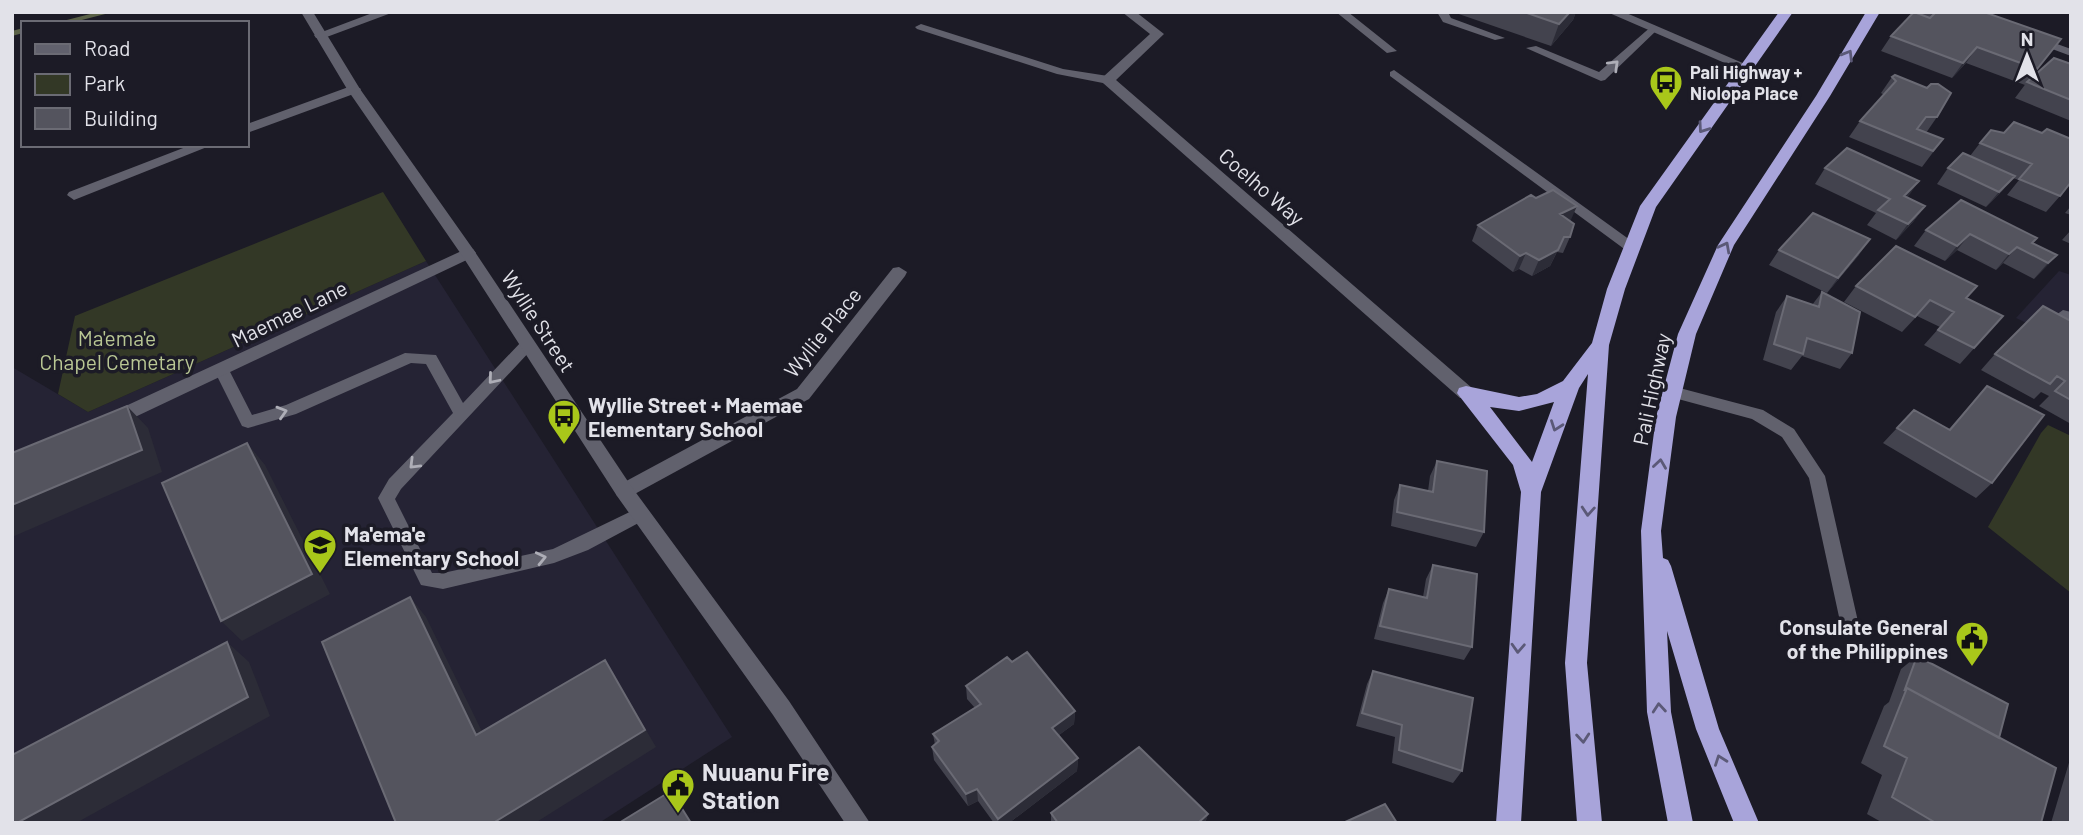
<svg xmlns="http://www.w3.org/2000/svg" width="2083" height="835" font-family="Barlow,sans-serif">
  <rect width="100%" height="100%" fill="#1c1b26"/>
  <path fill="#252334" d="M426 261 732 737 599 823H12V367L88 412Z
    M2059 271 2071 275V344L2016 318Z"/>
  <path fill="#333826" d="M383 192 426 261 88 412 58 394 75 316Z
    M2048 425 2071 436V593L1988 527 2041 433Z"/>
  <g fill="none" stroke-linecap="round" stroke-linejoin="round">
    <path fill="#5a6147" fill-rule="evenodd" d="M98 12H113L70 23H55Z
      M23 28V33L12 36V31Z"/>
    <path fill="#61616d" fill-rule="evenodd" d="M1336 12H1348L1397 51 1387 53Z
      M1437 12H1448L1451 18 1505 38 1495 40 1443 22Z
      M921 24 1063 69 1108 76 1114 80 1108 84 1057 74 917 29 915 27Z
      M1653 25 1659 28 1657 30 1605 80 1601 81 1526 48 1536 46 1599 72Z
      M2035 36 2071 49V56L2031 41V37Z
      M1394 70 1637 245 1639 248 1637 251H1627L1390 76V72Z
      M2063 310 2071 312V323L2058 319 2056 315Z
      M527 340 532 341 534 345 532 349 401 489 395 499 432 573H443L553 549 640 507 646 509 648 514 646 519 588 550 554 563 443 589 421 585 378 498 389 479 453 413 426 364 411 363 296 414 248 428 242 426 214 370 217 366H227L252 415 286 405 405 353 436 355 463 403 522 341Z
      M1672 386 1763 410 1794 429 1825 476 1859 626 1856 632 1850 634 1844 632 1841 626 1809 478 1782 437 1752 419 1667 396 1664 392 1667 388Z"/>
    <path fill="#61616d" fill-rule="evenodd" d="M375 12H394L324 38H316L314 35Z
      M1122 12H1136L1164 34 1116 80 1472 388 1475 393 1472 398H1460L1103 83V77L1150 34Z
      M1607 12H1624L1752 67 1746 71 1741 70Z
      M354 85 361 89 359 92 247 133V124Z
      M191 145H212L79 198 74 200 67 195 69 192Z
      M468 248 473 249 476 253 473 257 116 426H104L101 421 104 416Z
      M899 267 907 272 905 276 809 399 631 496 624 498 617 496 615 491 617 486 797 389 893 268Z"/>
    <path fill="#61616d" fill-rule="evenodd" d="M301 12H313L360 89 473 249 631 486 789 701 870 823H845L773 715 617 496 463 257 347 89Z"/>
    <path fill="#a8a4da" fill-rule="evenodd" d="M1779 12H1793L1656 207 1625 289 1609 345 1587 663 1602 823H1577L1565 663 1588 374 1579 388 1541 492 1521 823H1496L1521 492 1513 465 1457 393 1459 388 1466 386 1519 397 1537 394 1563 381 1592 343 1607 289 1640 206ZM1554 402 1532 462 1490 407 1519 411Z
      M1866 12H1880L1830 96 1734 245 1696 334 1676 417 1661 531 1663 558 1668 560 1671 566 1719 729 1759 823H1734L1696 729 1667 631 1671 712 1693 823H1668L1647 712 1641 531 1656 417 1678 334 1718 245 1816 96Z"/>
  </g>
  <path fill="#43434e" d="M1453 12H1576L1573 20 1551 46Z
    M1923 12H1984L2061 39 2025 85 1966 63 1952 78 1881 51 1891 36 1921 15Z
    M2071 64V121L2015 98 2027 82Z
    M1892 77 1927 88 1937 117 1926 133 1943 139 1922 167 1849 137 1860 121 1884 95 1881 93Z
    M2004 133 2060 196 2046 212 2007 195 2019 180 2013 178 2002 191 1986 207 1937 184 1948 168 1970 156 1980 143Z
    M1825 168 1907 198 1925 206 1913 222 1896 240 1867 225 1876 213 1815 184Z
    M2071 206V215L2065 213Z
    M1570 221V237L1563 253 1557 252 1550 266 1532 276 1519 269 1513 272 1472 241 1478 225Z
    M1926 230 2037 238 2033 243 2057 255 2034 279 2003 263 1996 270 1957 250 1945 261 1914 246Z
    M2071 230V244L2062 240Z
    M1779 250 1859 255 1827 293 1769 265Z
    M1856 286 1967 298 2003 316 1960 364 1924 345 1940 327 1917 316 1902 332 1844 302Z
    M1822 292 1852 353 1840 369 1802 356 1791 370 1763 360 1776 312 1787 296 1812 305Z
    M2071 321V424L2039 406 2049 396 2041 392 2034 399 1981 370 1995 354Z
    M1987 386 1992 483 1976 498 1883 443 1897 428 1949 429Z
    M1437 461 1484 532 1476 547 1391 526 1394 500 1400 485 1428 491 1430 476Z
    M1433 565 1472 647 1464 660 1374 639 1383 603 1389 589 1423 597 1426 579Z
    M1917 656 1999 738 2041 823H1883L1867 814 1882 775 1861 763 1884 706 1889 702 1901 669Z
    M1012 662 1075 711 1074 724 1059 735 1078 758 1077 771 1009 823H994L978 801 968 806 934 760 932 747 935 745 933 734 975 708 967 699 966 686Z
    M1373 671 1462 771 1453 783 1392 763 1395 737 1356 726 1367 684Z
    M2071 756V823H2051Z
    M1051 813 1208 814 1205 823H1051Z"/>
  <path fill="#2c2c37" d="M1570 12H1576L1573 20 1551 46 1559 24Z
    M1977 47 1966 63 1952 78 1963 63Z
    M2015 176 2002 191 1986 207 1999 192Z
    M1919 181 1908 197 1892 212 1904 196Z
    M1577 206 1570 222 1560 214Z
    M1925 206 1913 222 1896 240 1908 224Z
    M1970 234 1957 250 1945 261 1957 246Z
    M1564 237 1550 266 1532 276 1539 260Z
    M1870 239 1859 255 1827 293 1838 278Z
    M2017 247 2003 263 1996 270 2009 254Z
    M1526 253 1519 269 1513 272 1520 256Z
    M2057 255 2042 271 2034 279 2048 263Z
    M127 406 148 428 162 472 12 537V505Z
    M247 443 265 465 330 594 242 641 221 621Z
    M410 597 426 617 492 752 476 735Z
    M227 642 249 662 270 716 76 823H17Z
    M605 660 656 747 535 823H493Z
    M1075 711 1074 724 1052 740V728Z
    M1078 758 1077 771 1009 823H999L998 819Z
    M977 789 978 801 968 806 966 794Z
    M1208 814 1205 823H1198Z"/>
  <path fill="#54545e" stroke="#6a6a74" stroke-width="2" d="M1524 12H1570L1559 24Z
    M1914 12 1930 18 1935 13 1934 12H1984L2061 39 2037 69 1977 47 1963 63 1891 36Z
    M2054 58 2071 64V100L2027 82Z
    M1895 75 1927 88 1931 84H1938L1951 93 1937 117H1926L1917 129 1943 139 1933 151 1860 121 1896 81 1892 77Z
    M2014 122 2042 133 2047 129 2071 139V182L2060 196 2019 179 2032 164 1980 143 1991 130 2004 133Z
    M1847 148 1919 181 1904 196 1925 206 1908 224 1878 210 1890 199 1825 168Z
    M1963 153 2015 176 1999 192 1948 168Z
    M1553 190 1577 206 1560 214 1574 224 1570 237H1564L1558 250 1539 260 1526 253 1520 256 1478 225 1531 195 1536 198Z
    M1961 200 2037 238 2032 243 2057 255 2048 263 2017 247 2009 254 1970 234 1957 246 1926 230Z
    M1813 213 1870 239 1838 278 1779 250Z
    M1896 246 1977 286 1966 298 2003 316 1974 348 1938 330 1954 312 1930 300 1915 317 1856 286Z
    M1822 292 1860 312 1852 353 1807 338 1803 354 1774 344 1787 296 1819 307Z
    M2043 306 2071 321V400L2055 391 2065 381 2057 376 2050 384 1995 354Z
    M1987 386 2044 415 1992 483 1897 428 1914 410 1950 430Z
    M127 406 142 450 12 505V453Z
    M247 443 312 574 221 621 162 483Z
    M1437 461 1487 471 1484 532 1397 512 1400 485 1433 492Z
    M1433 565 1477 574 1472 647 1380 626 1389 589 1427 598Z
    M410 597 476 735 605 660 645 730 493 823H396L322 642Z
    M227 642 248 697 17 823H12V755Z
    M1027 652 1075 711 1052 728 1078 758 998 819 977 789 966 794 932 747 939 741 933 734 981 704 966 686 1007 657 1012 662Z
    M1917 656 2008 704 1999 738 1907 688 1905 689Z
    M1373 671 1473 698 1462 771 1399 750 1402 725 1362 713Z
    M1907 688 2056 768 2041 823H1936L1892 797 1907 758 1884 746Z
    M1139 747 1208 814 1198 823H1058L1051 813Z
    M671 791 691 823H619Z
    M1385 804 1397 823H1343Z"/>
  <defs><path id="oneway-chevron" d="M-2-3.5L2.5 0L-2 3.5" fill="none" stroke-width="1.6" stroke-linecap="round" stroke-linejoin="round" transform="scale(1.75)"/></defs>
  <g stroke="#5b5977">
    <use href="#oneway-chevron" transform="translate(1848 55) rotate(-59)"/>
    <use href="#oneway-chevron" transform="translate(1703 128) rotate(125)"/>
    <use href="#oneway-chevron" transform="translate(1725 247) rotate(-62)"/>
    <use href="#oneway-chevron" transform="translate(1556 426) rotate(110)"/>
    <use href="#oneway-chevron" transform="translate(1660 464) rotate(-82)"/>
    <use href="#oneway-chevron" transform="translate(1588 511) rotate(94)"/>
    <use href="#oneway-chevron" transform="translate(1518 648) rotate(93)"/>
    <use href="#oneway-chevron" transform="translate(1659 708) rotate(-95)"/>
    <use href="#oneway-chevron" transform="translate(1583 738) rotate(85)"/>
    <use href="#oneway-chevron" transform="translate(1720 760) rotate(-110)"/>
  </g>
  <g stroke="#aeaeb7">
    <use href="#oneway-chevron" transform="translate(1614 65) rotate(-44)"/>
    <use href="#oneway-chevron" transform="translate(493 379) rotate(130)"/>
    <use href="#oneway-chevron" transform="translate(282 412) rotate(-17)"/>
    <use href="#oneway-chevron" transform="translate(414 464) rotate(135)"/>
    <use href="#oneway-chevron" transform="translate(541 558) rotate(-13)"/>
  </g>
  <defs>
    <symbol id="bus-pin" viewBox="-11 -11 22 30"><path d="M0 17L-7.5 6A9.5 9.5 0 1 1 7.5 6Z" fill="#a9c71a" stroke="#1c1b26"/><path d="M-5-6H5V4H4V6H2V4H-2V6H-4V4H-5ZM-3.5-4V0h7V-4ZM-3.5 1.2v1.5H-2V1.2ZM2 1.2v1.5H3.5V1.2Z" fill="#111"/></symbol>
    <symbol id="school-pin" viewBox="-11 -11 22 30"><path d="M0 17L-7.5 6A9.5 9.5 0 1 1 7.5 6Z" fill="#a9c71a" stroke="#1c1b26"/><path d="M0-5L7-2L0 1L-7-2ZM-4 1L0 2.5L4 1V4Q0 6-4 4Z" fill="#111"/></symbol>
    <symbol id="civic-pin" viewBox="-11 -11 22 30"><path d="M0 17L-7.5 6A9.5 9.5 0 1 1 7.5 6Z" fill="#a9c71a" stroke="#1c1b26"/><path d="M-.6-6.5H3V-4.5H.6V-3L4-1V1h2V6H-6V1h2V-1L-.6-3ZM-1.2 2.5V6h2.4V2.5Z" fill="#111"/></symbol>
  </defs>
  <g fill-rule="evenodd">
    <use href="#bus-pin" x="1647" y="63" width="38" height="52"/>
    <use href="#bus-pin" x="545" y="397" width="38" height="52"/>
    <use href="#school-pin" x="301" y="526" width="38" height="52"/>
    <use href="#civic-pin" x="1953" y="619" width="38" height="52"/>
    <use href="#civic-pin" x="659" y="766" width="38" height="52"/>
  </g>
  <g text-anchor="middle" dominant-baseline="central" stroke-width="7" stroke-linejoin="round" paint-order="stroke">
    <g font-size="18" font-weight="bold" fill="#e2e2e9" stroke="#1c1b26" text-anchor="start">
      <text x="1690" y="72">Pali Highway +<tspan x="1690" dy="21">Niolopa Place</tspan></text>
    </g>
    <g font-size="21" fill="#e2e2e9" stroke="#1c1b26">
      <text transform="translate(1262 186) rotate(41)">Coelho Way</text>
      <text transform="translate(289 313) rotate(-26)">Maemae Lane</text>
      <text transform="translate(539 321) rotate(57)">Wyllie Street</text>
      <text transform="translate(822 332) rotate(-51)">Wyllie Place</text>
      <text transform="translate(1651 389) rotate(-78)">Pali Highway</text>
    </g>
    <g font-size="21" fill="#b9c794" stroke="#1c1b26">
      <text x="117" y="337">Ma'ema'e<tspan x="117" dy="24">Chapel Cemetary</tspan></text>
    </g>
    <g font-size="21" font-weight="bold" fill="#e2e2e9" stroke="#1c1b26" text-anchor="start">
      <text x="588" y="404">Wyllie Street + Maemae<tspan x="588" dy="24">Elementary School</tspan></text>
      <text x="344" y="533">Ma'ema'e<tspan x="344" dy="24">Elementary School</tspan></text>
      <text x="1948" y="626" text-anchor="end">Consulate General<tspan x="1948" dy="24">of the Philippines</tspan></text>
    </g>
    <g font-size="24" font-weight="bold" fill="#e2e2e9" stroke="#1c1b26" text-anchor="start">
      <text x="702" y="771">Nuuanu Fire<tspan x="702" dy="28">Station</tspan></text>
    </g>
  </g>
  <rect width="2083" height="835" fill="none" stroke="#e2e2e9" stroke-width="28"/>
  <rect x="21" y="21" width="228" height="126" fill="#1c1b26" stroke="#6b6b74" stroke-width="2"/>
  <rect x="35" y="44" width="35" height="10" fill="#61616d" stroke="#6b6b74" stroke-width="2"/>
  <text x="84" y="56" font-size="21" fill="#e2e2e9">Road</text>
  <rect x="35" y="74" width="35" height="21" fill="#333826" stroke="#6b6b74" stroke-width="2"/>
  <text x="84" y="91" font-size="21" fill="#e2e2e9">Park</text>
  <rect x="35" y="108" width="35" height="21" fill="#54545e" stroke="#6b6b74" stroke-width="2"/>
  <text x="84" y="126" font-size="21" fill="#e2e2e9">Building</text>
  <g transform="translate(2027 56)" stroke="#1c1b26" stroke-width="5" paint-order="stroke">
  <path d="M0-5L12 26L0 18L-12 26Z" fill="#e2e2e9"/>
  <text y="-10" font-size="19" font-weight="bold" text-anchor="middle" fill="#e2e2e9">N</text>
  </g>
</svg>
